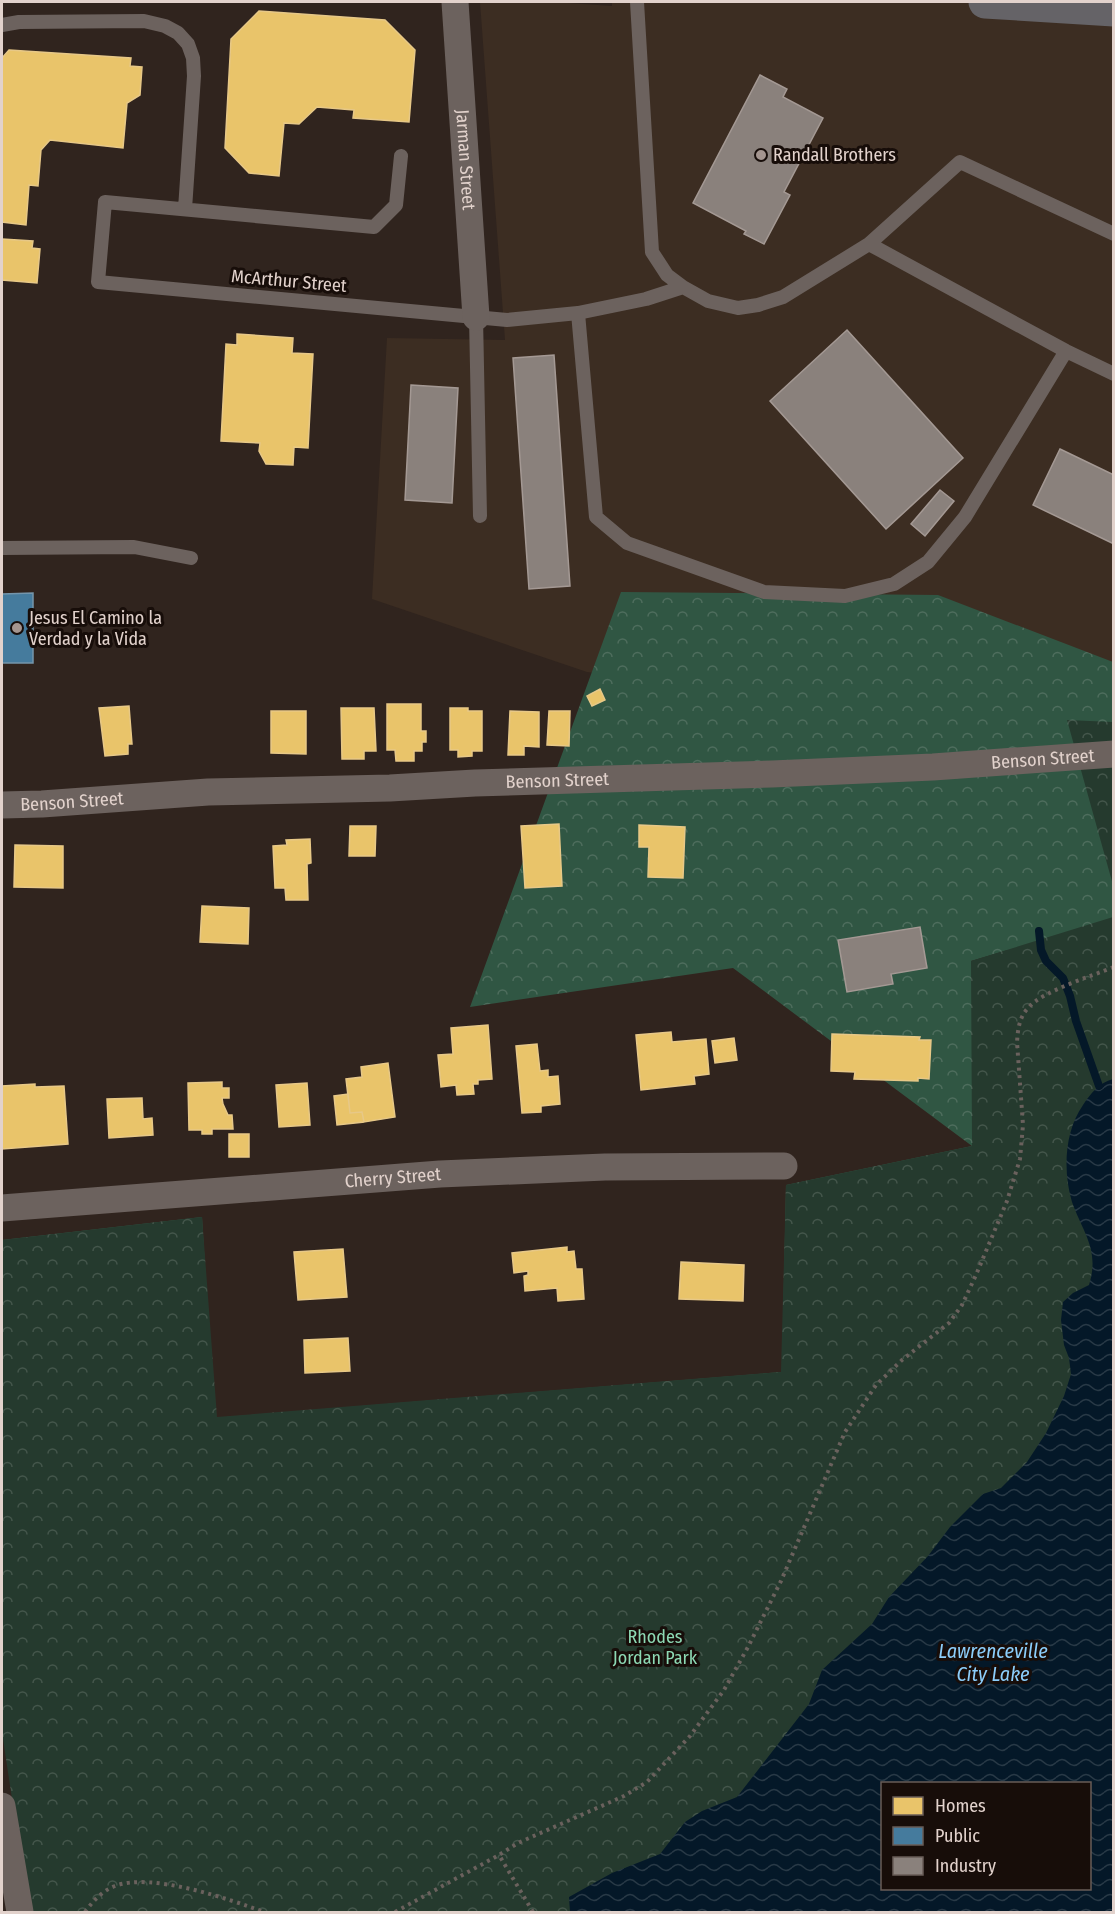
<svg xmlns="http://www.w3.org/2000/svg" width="1115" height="1914" font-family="'Fira Sans Condensed',sans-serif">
  <defs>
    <pattern id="forest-crowns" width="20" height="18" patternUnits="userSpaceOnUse" patternTransform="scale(1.5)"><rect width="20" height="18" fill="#305643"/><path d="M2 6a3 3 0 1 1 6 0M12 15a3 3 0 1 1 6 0" fill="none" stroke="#4e6d5d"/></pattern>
    <pattern id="park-crowns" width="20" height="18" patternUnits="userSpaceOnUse" patternTransform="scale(1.5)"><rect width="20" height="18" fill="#253a2e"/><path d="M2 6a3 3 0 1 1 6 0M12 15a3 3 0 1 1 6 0" fill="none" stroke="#44564b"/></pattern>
    <pattern id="water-waves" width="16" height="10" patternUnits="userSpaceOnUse" patternTransform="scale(1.5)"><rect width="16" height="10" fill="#041828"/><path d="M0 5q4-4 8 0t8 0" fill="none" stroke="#283946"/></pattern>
  </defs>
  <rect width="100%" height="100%" fill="#30241e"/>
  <path fill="#3c2d22" d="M480 2H554L612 6V2H1113V722L1067 720 587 672 372 599 387 338 505 340Z"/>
  <path fill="url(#forest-crowns)" d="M621 592 938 595 1113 662V1079L1008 950 971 961 1091 1245 2 1732V1240L202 1217 214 1418 782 1372 786 1185 972 1146 733 968 470 1007Z"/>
  <path fill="url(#park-crowns)" fill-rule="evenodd" d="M1067 720 1113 722V885Z
    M1113 917V1912H29L2 1732V1240L202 1217 217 1417 781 1372 786 1185 972 1146 971 961ZM882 1784H1090V1888H882Z"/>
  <path fill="url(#water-waves)" fill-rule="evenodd" d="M1113 1079V1912H570L569 1897 612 1873 660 1854 685 1822 702 1811 737 1797 809 1704 822 1670 872 1624 889 1597 928 1556 950 1527 983 1494 1001 1488 1027 1462 1046 1433 1064 1396 1071 1374 1069 1358 1064 1345 1061 1320 1063 1302 1073 1293 1089 1285C1100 1250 1083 1233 1072 1202 1063 1172 1064 1132 1083 1105 1091 1093 1099 1083 1113 1079ZM882 1784H1090V1888H882Z"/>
  <path fill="#e9c46a" stroke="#e7c887" stroke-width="1.5" d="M259 11 385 20 415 50 409 122 353 118 354 110 317 107 299 124 284 123 279 176 249 173 225 148 231 39Z
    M9 50 131 58 130 66 142 67 140 95 127 103 123 148 50 140 41 150 38 186 29 185 26 225 2 222V58Z
    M2 239 33 241 32 248 40 249 37 283 2 280Z
    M237 334 293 338 292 353 313 354 308 448 294 447 293 465 266 464 259 451 260 443 221 441 226 344 237 345Z
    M600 689 605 700 592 706 587 696Z
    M387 704H421V731H426V742H422V751H414V761H396L395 750H387Z
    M129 706 132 744H128V754L105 756 99 708Z
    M341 708H374L376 751H364V759H342Z
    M450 708H468V711H482V751H472V756L458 757V750H450Z
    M271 711H306V754L271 753Z
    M510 711 539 712V747L524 746V755H508Z
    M549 711H570L569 746 547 745Z
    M559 824 562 886 525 888 521 826Z
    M639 825 685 827 683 878 648 877 649 847H639Z
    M350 826H376L375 856H349Z
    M310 839 311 863 307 864 308 900H286L285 888H275L273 846 287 845 286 840Z
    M15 845 63 846V888L14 887Z
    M202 906 249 908 248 944 200 942Z
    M488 1025 492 1079 478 1080V1084H473L474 1094 457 1095 456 1085 441 1087 438 1055 453 1054 451 1028Z
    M671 1032 672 1042 706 1039 709 1074 694 1076 695 1084 641 1090 636 1035Z
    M832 1034 920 1037 919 1040H931L929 1079 918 1078V1081L854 1079 855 1072 831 1071Z
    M734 1038 737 1060 715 1063 712 1041Z
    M537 1044 540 1071 548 1070V1077L558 1076 560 1104 541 1106V1112L522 1113 516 1046Z
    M388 1063 395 1117 364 1122 362 1112 350 1113 346 1079 362 1077 361 1067Z
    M222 1082V1088H229V1098H222L223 1104 228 1115H232L233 1129H212V1134H202V1130H189L188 1083Z
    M307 1083 310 1125 279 1127 276 1085Z
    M35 1084V1087L64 1086 68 1144 2 1149V1086Z
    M348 1094 350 1113 362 1112 364 1122 337 1125 334 1096Z
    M142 1098 143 1119 152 1118 153 1135 109 1138 107 1099Z
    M229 1134H249V1157H229Z
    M567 1247V1252L574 1251 576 1269H582L584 1299 558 1301 557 1288 525 1291 524 1276 528 1275V1271L514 1273 512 1253Z
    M343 1249 347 1297 298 1300 294 1252Z
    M681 1262 744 1265 743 1301 679 1299Z
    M348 1338 350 1371 305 1373 304 1340Z"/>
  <path fill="#457b9d" stroke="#7495ab" stroke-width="1.5" d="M33 593V663H2V594Z"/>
  <path fill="#8a817c" stroke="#a49994" stroke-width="1.5" d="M760 75 787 89 783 97 823 118 784 192 790 195 764 244 744 234 746 231 693 203Z
    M847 330 963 458 886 529 770 401Z
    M554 355 570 586 529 589 513 358Z
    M411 385 458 388 452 503 405 500Z
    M1060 449 1114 475V544L1033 505Z
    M940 490 954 501 925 536 911 524Z
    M920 927 927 968 891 974 893 984 847 992 838 940Z"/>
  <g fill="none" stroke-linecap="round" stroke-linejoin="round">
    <path stroke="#041828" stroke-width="8" d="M1039 931 1041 950 1046 961 1063 978 1070 996 1076 1021 1099 1086"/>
    <path stroke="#6a615d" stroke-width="4" stroke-dasharray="3 4.5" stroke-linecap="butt" d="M85 1912C93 1901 102 1891 115 1886 151 1872 229 1899 264 1912
      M395 1912 499 1855
      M533 1912 499 1855 518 1843 624 1796 647 1782 690 1736 724 1690 748 1647 781 1581 845 1432 876 1385 902 1360 949 1323 962 1305 976 1275 1007 1201 1020 1159 1023 1125 1017 1042C1018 1029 1019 1017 1029 1007 1043 991 1092 976 1114 967"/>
    <path stroke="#6c625e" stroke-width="14" d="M637 2 652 252 667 275 683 287
      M2 25 19 22 144 21 165 26 178 33 188 44 193 58 194 76 185 209
      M401 156 396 205 374 227 105 202 98 282 507 320 578 313 646 299 683 287 708 301 738 308 758 305 783 297 869 244 960 162 1114 234
      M869 244 1066 351 1114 374
      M578 313 596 517 627 543 764 592 845 596 894 584 928 562 965 517 1066 351
      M476 317 480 516
      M2 548 134 547 191 558"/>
    <g stroke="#6c625e" stroke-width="27">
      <path id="s1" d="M455 2 476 317"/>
      <path id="s2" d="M2 805 42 804 208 792 390 788 475 783 772 774 933 767 1114 754"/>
      <path id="s3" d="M2 1208 440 1174 605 1167 784 1166"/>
      <path d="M2 1806 20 1912"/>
    </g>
    <path stroke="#656367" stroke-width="33" d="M985 2 1114 10"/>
  </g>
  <g fill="#a4958f" stroke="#170d09" stroke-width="2">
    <circle cx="761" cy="155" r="6"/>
    <circle cx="17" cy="628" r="6"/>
  </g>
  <g text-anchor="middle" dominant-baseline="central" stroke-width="6" stroke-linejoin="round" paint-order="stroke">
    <g font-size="18" fill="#e2d2cc" stroke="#170d09" text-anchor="start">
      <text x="773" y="155">Randall Brothers</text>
      <text x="29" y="618">Jesus El Camino la<tspan x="29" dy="21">Verdad y la Vida</tspan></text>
    </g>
    <g font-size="18" fill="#e2d2cc" stroke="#170d09">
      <text stroke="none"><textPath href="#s1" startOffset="158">Jarman Street</textPath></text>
      <text transform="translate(289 281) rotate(5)">McArthur Street</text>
      <text stroke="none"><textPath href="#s2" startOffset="1042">Benson Street</textPath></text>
      <text stroke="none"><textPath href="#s2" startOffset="556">Benson Street</textPath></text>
      <text stroke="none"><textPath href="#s2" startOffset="70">Benson Street</textPath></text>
      <text stroke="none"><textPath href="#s3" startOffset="392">Cherry Street</textPath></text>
    </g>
    <g font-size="18" fill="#8dd9b4" stroke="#170d09">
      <text x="655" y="1637">Rhodes<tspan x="655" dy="21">Jordan Park</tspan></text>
    </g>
    <g font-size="20" font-style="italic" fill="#8ccefb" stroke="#170d09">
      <text x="993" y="1651">Lawrenceville<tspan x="993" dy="23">City Lake</tspan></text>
    </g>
  </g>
  <rect width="1115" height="1914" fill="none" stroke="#e2d2cc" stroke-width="6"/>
  <rect x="881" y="1782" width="210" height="108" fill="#170d09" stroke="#685c57" stroke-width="1.5"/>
  <rect x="893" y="1797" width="30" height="18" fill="#e9c46a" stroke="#685c57" stroke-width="1.5"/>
  <text x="935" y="1812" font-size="18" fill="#e2d2cc">Homes</text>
  <rect x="893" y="1827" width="30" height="18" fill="#457b9d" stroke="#685c57" stroke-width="1.5"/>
  <text x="935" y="1842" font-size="18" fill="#e2d2cc">Public</text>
  <rect x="893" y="1857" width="30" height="18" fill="#8a817c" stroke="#685c57" stroke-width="1.5"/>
  <text x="935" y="1872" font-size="18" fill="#e2d2cc">Industry</text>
</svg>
